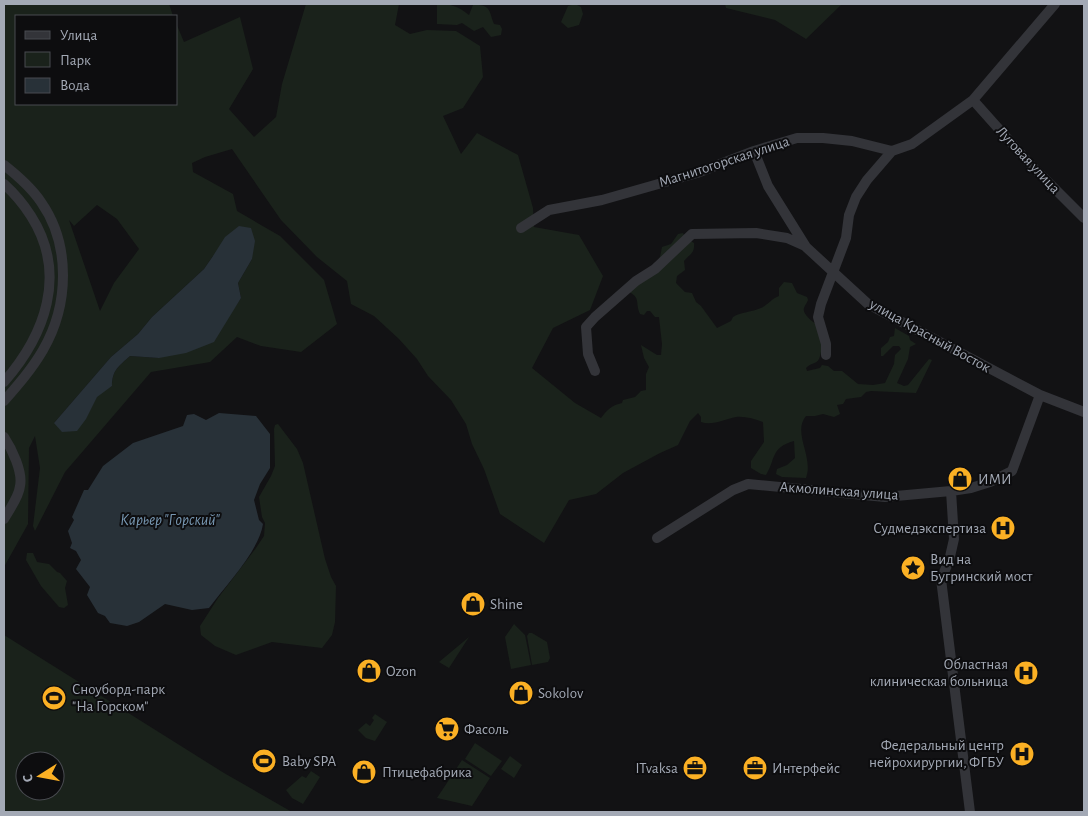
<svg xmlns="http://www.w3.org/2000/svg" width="1088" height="816" font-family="'Alegreya Sans',sans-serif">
  <rect width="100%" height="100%" fill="#121214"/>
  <path fill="#1a221b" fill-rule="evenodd" d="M4 4H169L173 16H16V104H176V23L184 42 240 17 253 69 229 109 254 137 276 117 282 84 306 4H399L395 25 410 34 427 30 456 31 480 46 483 77 463 108 443 116 461 154 477 133 518 155 533 208 534 227 579 235 603 276 590 310 553 328 532 368 575 403 601 418C607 410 612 405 622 403L623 400 635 397 641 391 646 390V374L649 367 644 358 641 345 657 355H661L662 344 659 317H655L650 311H647L644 315 640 314C635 303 641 298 629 292L655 264 660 257 662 247 671 244 678 234 683 233 685 237 694 243C695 253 690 254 684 261L685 270 677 276 676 283 685 292 692 293 696 302 701 306 717 328 731 321 733 317C741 312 752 312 761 308 768 305 771 299 779 296V288L784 282 792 283 797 293 807 297 808 300C807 303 805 305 804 308 802 313 811 321 816 324L823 348C820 352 821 355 819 359 817 364 810 363 806 368L807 371 820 368 822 365 828 366 834 371H842L858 384 873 385 885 383 894 364 895 355 901 349 899 346H893L883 356H881V348L888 342 890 337 894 336 895 328 909 336 910 340 916 344 910 347 908 359 897 383 904 386 908 385 929 359 932 360 916 393 871 391 866 392 861 397 846 399 843 404 837 405 840 414 834 417 823 414 815 416H806C792 433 814 457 806 478L782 477 776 474 777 469 787 465 795 458 794 441C770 448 776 459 766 475L761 474 751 468V461L764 442 763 422C754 419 745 416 736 417 724 419 713 426 701 422V417L698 413 690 421 678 445 660 453 623 473 596 494 569 500 544 543 500 514 484 469 472 444 466 424 451 400 428 376 417 359 399 339 374 316 351 304 347 281 317 257 281 220 232 149 205 157 192 163 193 172 233 194 237 211 280 236 324 280 337 324 301 352 261 346 237 337 210 362 151 372 65 472 35 531 33 526 40 468 35 436 29 448 28 524 4 567ZM97 205 117 219 139 249 114 283 100 311 69 220 74 226ZM213 256 252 259 238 283 241 298 235 307 159 358 130 356C119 366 112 370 112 386L54 423 111 357 138 334 152 317 204 269Z
    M437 4C451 4 458 6 469 15L473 5C491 4 489 11 494 24L500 25 502 29 501 35 491 37 483 27 474 31 462 23 457 25 437 24Z
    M575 4 581 7 583 14 579 25 568 28 561 22 568 6Z
    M725 4H842L806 39 775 20 726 8Z
    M278 424 297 449 303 463 325 559 331 577 336 586 335 622 332 635 322 648 272 642 236 655 215 646 201 635 200 626 218 598 256 548 264 536 265 523 262 517 259 497 271 476 275 466 274 429 275 425Z
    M27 553H33L37 562 49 564 57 572 60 573 67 581 65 588 68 605 64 608 59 607 41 586 26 560Z
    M514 624 525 635 531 665 511 669 505 637Z
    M529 633H532L547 642 550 658 548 662 532 665 527 636Z
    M4 635 224 773 292 812H4ZM25 761H55V791H25Z
    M469 637 449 668 439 662Z
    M375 714 387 722 375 741 366 738 358 730 366 723 370 726 374 720 372 718Z
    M475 743 502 761 491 776 465 759Z
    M510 756 522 765 514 778 501 769Z
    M462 760 490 778 472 806 437 798Z
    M311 771 320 777 303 804 292 798 286 790 302 776 306 778Z"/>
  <path fill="#283138" d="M239 226 251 228 255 241 252 259 238 283 241 298 214 342 186 353 159 358 130 356C119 366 112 370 112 386L97 397 86 419 77 431 62 432 54 423 111 357 138 334 152 317 204 269 213 256 225 237Z
    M219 413 256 416 270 434V468L260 484 254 500 259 520 263 524C259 551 226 585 209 608L192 610 165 604 139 622 127 626 110 623 105 616 98 613 87 595 90 587 76 569 81 560 76 551 70 548 72 543 68 531 74 520 72 517 84 490H88L103 466 133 443 183 426 187 415 194 414 206 420Z"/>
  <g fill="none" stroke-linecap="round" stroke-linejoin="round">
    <path stroke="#333439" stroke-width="10" d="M973 100 1030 164 1084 218
      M754 151 768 186 806 247 868 304 1040 395 1084 412
      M4 165C18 176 31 187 41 202 71 245 69 305 43 350 32 369 18 385 4 401
      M4 184C14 193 24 205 31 216 68 274 45 335 4 382
      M521 228 549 210 602 200 697 173 754 151 797 138H823L852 141 892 151 912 144 973 100 1055 4
      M826 355V344L818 317 821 304 846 238 849 215 856 197 867 180 892 151
      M595 371 588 354 586 327 595 317 636 281 655 269 692 234 756 233 787 238 805 246
      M4 437C12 449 23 472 20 486 19 497 9 510 4 519
      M951 491 954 539 949 561 941 579 970 812
      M657 538 733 490 748 484 885 497 951 491 971 488 990 482 1012 471 1040 395"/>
  </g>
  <defs>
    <symbol id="shop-disc" viewBox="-11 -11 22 22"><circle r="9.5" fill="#fbb024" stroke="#0d0d0f"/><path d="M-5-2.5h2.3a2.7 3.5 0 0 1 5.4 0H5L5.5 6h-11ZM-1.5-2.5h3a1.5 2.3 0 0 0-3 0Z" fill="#111"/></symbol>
    <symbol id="hospital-disc" viewBox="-11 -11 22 22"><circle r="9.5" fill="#fbb024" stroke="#0d0d0f"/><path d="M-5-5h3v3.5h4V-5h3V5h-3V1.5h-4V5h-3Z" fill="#111"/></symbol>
    <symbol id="sight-disc" viewBox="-11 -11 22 22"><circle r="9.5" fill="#fbb024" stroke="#0d0d0f"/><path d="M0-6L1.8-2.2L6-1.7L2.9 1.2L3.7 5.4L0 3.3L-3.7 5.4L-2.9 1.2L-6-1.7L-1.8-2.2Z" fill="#111"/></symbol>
    <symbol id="stadium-disc" viewBox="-11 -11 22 22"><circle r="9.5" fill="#fbb024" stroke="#0d0d0f"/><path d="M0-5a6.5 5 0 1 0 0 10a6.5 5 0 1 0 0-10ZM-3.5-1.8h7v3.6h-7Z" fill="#111"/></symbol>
    <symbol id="supermarket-disc" viewBox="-11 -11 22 22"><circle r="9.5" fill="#fbb024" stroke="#0d0d0f"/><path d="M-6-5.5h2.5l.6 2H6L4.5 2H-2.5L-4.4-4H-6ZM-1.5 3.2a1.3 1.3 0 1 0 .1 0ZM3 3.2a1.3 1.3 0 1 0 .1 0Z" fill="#111"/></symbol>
    <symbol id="office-disc" viewBox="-11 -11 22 22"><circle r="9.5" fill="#fbb024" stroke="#0d0d0f"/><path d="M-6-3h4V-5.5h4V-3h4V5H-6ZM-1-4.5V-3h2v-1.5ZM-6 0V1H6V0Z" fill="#111"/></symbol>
  </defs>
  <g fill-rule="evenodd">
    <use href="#shop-disc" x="946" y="465" width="28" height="28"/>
    <use href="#hospital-disc" x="989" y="514" width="28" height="28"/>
    <use href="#sight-disc" x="899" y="554" width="28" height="28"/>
    <use href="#shop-disc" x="459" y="590" width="28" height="28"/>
    <use href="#shop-disc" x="355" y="657" width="28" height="28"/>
    <use href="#hospital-disc" x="1012" y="659" width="28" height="28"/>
    <use href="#shop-disc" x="507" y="679" width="28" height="28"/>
    <use href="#stadium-disc" x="40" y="684" width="28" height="28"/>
    <use href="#supermarket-disc" x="433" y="715" width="28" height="28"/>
    <use href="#hospital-disc" x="1008" y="740" width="28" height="28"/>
    <use href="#stadium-disc" x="250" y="747" width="28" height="28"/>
    <use href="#office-disc" x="681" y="754" width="28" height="28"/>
    <use href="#office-disc" x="741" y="754" width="28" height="28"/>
    <use href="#shop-disc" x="350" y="758" width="28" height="28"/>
  </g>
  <g text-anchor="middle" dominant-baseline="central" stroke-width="4" stroke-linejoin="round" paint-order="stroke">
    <g font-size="15" fill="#a3a9b5" stroke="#0d0d0f">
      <text transform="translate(1028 160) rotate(47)">Луговая улица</text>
      <text transform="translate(724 162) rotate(-18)">Магнитогорская улица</text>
      <text transform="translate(930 336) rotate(29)">улица Красный Восток</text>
      <text transform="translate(839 491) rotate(4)">Акмолинская улица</text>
    </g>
    <g font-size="15" fill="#a3a9b5" stroke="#0d0d0f" text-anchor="start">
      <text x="978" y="479">ИМИ</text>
      <text x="986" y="528" text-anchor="end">Судмедэкспертиза</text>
      <text x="930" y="559">Вид на<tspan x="930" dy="17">Бугринский мост</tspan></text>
      <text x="490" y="604">Shine</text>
      <text x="1008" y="664" text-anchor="end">Областная<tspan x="1008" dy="17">клиническая больница</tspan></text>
      <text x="386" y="671">Ozon</text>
      <text x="72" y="689">Сноуборд-парк<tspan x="72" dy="17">"На Горском"</tspan></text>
      <text x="538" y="693">Sokolov</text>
      <text x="464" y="729">Фасоль</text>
      <text x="1004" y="745" text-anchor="end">Федеральный центр<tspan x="1004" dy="17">нейрохирургии, ФГБУ</tspan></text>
      <text x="282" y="761">Baby SPA</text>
      <text x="678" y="768" text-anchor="end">ITvaksa</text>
      <text x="772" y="768">Интерфейс</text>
      <text x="382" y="772">Птицефабрика</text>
    </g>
    <g font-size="16" font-style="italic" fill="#7898b3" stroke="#0d0d0f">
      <text x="170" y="520">Карьер "Горский"</text>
    </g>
  </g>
  <rect width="1088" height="816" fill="none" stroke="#a3a9b5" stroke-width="10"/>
  <rect x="15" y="15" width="162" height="90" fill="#0d0d0f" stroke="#494b51"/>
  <rect x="25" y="31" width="25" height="8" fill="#333439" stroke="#494b51"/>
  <text x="60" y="40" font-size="15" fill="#a3a9b5">Улица</text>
  <rect x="25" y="52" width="25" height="15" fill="#1a221b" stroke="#494b51"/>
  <text x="60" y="65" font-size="15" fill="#a3a9b5">Парк</text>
  <rect x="25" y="78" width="25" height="15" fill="#283138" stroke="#494b51"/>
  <text x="60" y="90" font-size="15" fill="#a3a9b5">Вода</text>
  <g transform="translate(40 776) rotate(259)"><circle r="24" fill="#0d0d0f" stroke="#494b51"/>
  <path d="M0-4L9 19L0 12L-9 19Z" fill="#fbb024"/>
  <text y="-8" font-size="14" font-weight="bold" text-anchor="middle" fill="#a3a9b5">С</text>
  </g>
</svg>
